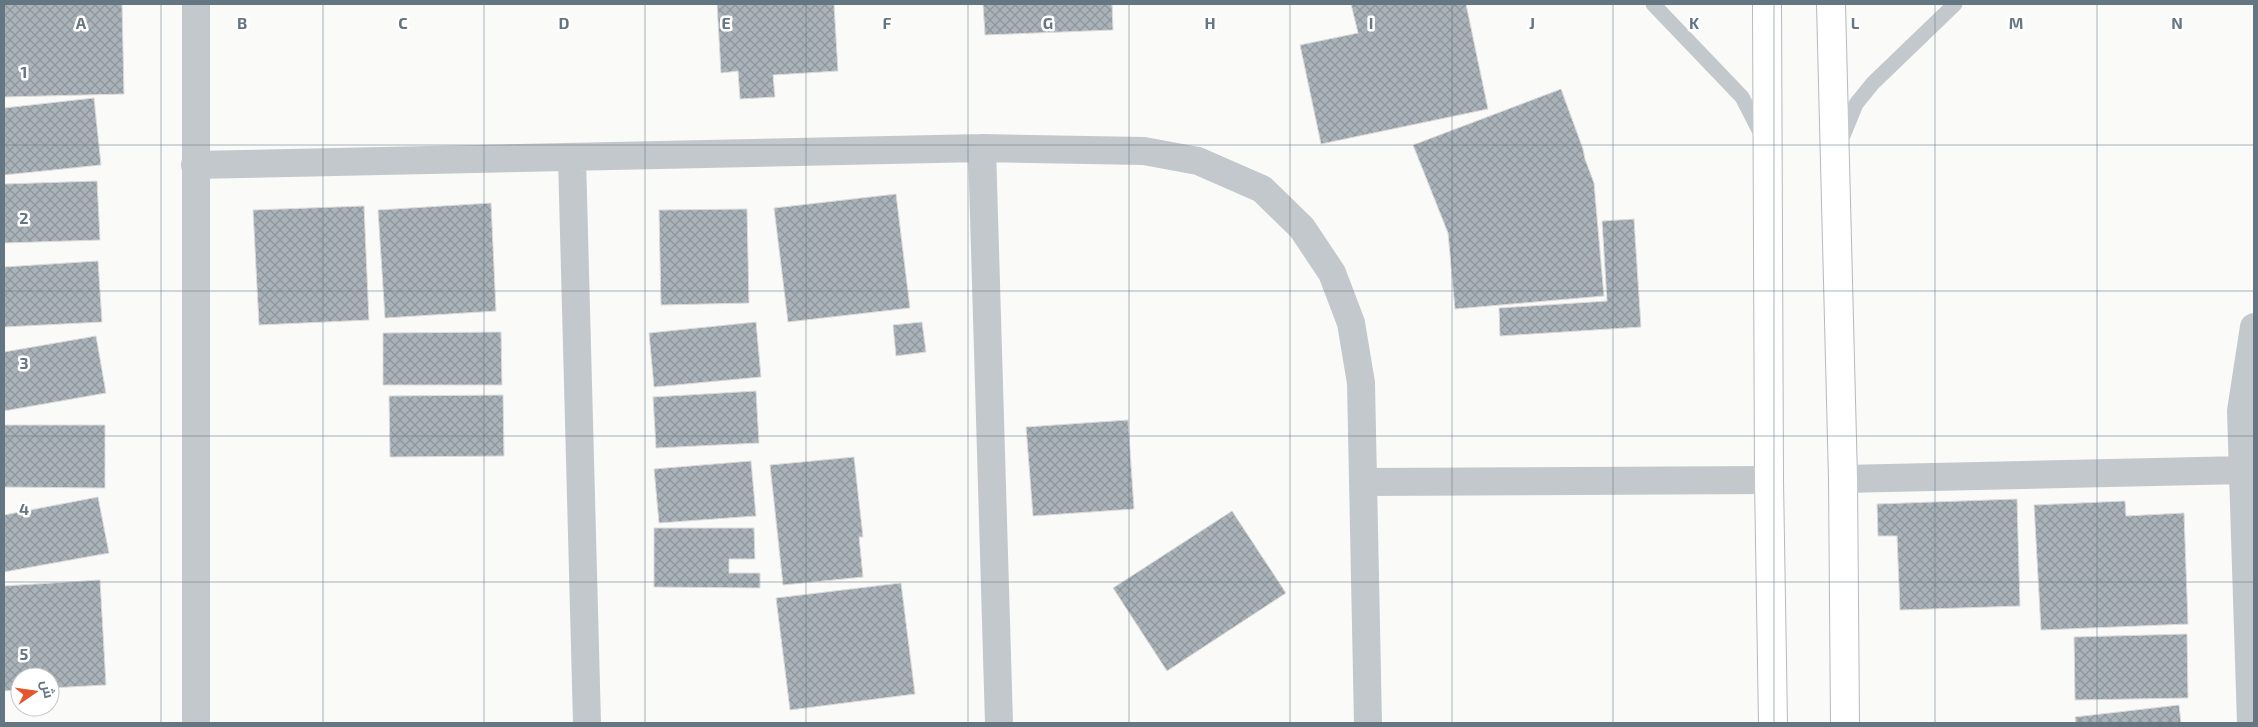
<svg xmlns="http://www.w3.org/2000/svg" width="2258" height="727" font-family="'Exo 2',Cairo,sans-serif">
  <defs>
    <pattern id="building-cross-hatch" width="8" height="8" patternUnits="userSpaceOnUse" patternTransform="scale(1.25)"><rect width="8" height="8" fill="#aab3b9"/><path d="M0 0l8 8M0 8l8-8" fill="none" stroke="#8e969c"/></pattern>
  </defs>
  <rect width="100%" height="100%" fill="#fafaf8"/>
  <path fill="url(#building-cross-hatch)" stroke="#dcdcda" d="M4 4H122L124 94 4 97Z
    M717 4H834L838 71 773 75 775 97 740 99 738 71 721 73Z
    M983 4H1112L1113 30 985 35Z
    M1351 4H1466L1488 109 1321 144 1300 45 1358 33Z
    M1561 89 1583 149 1585 159 1594 183 1604 296 1455 309 1448 233 1413 145Z
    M94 98 101 165 4 175V108Z
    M97 181 100 240 4 243V184Z
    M896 194 910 308 788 322 774 208Z
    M491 203 496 311 385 318 378 210Z
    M364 206 369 320 259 325 253 210Z
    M747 209 749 303 661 305 659 210Z
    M1634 219 1641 327 1500 336 1499 308 1607 301 1602 221Z
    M98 261 102 322 4 327V267Z
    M756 322 761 377 654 387 649 333Z
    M922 322 926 352 896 356 893 325Z
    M501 332 502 385H383V333Z
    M96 336 106 393 4 411V352Z
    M756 391 759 443 656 448 653 397Z
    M503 395 504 456 390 457 389 396Z
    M1128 420 1134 509 1033 516 1026 427Z
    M4 425H105V488L4 487Z
    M854 457 863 537H859L863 577 783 585 770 465Z
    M751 461 756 516 659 523 654 469Z
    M98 497 109 553 4 572V515Z
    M2017 499 2020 606 1900 610 1897 536H1878L1877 504Z
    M2125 501 2126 516 2184 513 2188 624 2041 630 2034 505Z
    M1232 511 1286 593 1167 671 1113 588Z
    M654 528H754L755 559H729V573H760V588L654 587Z
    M100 580 106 685 50 688V677H20V690L4 691V586Z
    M901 583 915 694 790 710 776 598Z
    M2187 634 2188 698 2075 700 2074 637Z
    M2179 705 2181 723H2076L2075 717Z"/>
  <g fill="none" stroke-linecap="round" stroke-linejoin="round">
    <defs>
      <path id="secondary" d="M1767 4 1769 480 1773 723
        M1831 4 1843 479 1845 723"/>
    </defs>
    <use href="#secondary" stroke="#b3babf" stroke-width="30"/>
    <path stroke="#c3c8cc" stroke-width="15" d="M1653 4 1742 97 1761 134
      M1841 141 1856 104 1873 83 1955 4"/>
    <path stroke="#c3c8cc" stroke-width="28" d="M982 148 999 723
      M572 158 587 723
      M195 165 982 148 1144 151 1198 161 1262 189 1302 228 1332 273 1351 323 1361 383 1368 723
      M1843 479 2243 470
      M1364 482 1769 480
      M196 723V4
      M2251 723 2241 411 2254 327"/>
    <use href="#secondary" stroke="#fff" stroke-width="28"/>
  </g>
  <path fill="none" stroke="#657683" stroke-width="1" stroke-opacity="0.55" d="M161 4V723M323 4V723M484 4V723M645 4V723M806 4V723M968 4V723M1129 4V723M1290 4V723M1452 4V723M1613 4V723M1774 4V723M1935 4V723M2097 4V723M4 145H2254M4 291H2254M4 436H2254M4 582H2254"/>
  <g font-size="16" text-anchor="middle" font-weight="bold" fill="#657683" stroke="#fff" stroke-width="5" stroke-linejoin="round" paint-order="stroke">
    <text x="81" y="29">A</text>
    <text x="242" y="29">B</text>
    <text x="403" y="29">C</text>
    <text x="564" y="29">D</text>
    <text x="726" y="29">E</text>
    <text x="887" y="29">F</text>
    <text x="1048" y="29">G</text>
    <text x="1210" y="29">H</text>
    <text x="1371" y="29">I</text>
    <text x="1532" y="29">J</text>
    <text x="1694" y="29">K</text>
    <text x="1855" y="29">L</text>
    <text x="2016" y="29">M</text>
    <text x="2177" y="29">N</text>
    <text x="24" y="78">1</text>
    <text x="24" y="224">2</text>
    <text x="24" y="369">3</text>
    <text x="24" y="515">4</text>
    <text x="24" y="660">5</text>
  </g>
  <rect width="2258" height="727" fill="none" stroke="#657683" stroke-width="10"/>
  <g transform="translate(35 692) rotate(77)"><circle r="24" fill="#ffffff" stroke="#c1c8cd"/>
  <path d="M0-4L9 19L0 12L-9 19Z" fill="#e4572e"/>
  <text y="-8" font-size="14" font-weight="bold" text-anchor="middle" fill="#657683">ش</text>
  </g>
</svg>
